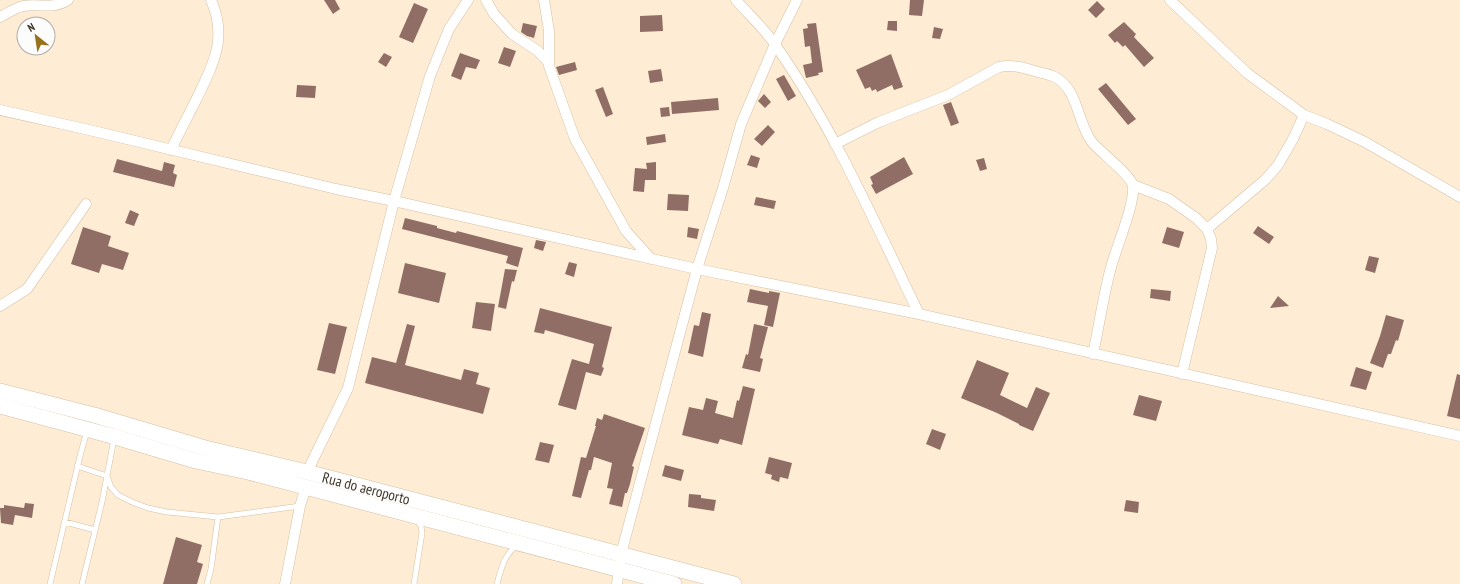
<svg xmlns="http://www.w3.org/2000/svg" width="1460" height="584" font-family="'PT Sans Narrow',sans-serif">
  <rect width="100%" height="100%" fill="#feecd4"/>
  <path fill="#906e65" d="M324 0H335L340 9 333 14Z
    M910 0H924L922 16 909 15Z
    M1097 1 1105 9 1096 18 1088 10Z
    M414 3 428 9 413 43 399 37Z
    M662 15 663 31 640 32V16Z
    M888 21H897V31L887 30Z
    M1124 22 1136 34 1134 37 1154 58 1144 67 1125 45 1123 47 1117 41 1115 43 1108 35Z
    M523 23 537 26 534 38 527 36 521 32Z
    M816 23 823 72 818 73 819 75 806 78 803 65 812 63 810 46 805 47 803 29 808 28 807 24Z
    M934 27 943 29 940 39 932 38Z
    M504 47 516 51 510 67 498 63Z
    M384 53 392 57 386 67 378 62Z
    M460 53 480 60 476 69 466 67 461 80 451 76Z
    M891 54 903 87 894 90 892 85 877 92 876 89 872 91 870 87 865 89 856 70Z
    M575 62 577 70 559 75 556 67Z
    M661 69 663 81 650 83 648 71Z
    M784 75 796 96 788 101 776 79Z
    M1106 83 1136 119 1128 125 1098 89Z
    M297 85 316 86 315 98 296 97Z
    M603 87 613 114 606 117 595 90Z
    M764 94 771 102 765 108 758 101Z
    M718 98 719 110 672 114 671 102Z
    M951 102 959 123 951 126 943 105Z
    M669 107 670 116 661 117 660 108Z
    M768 125 775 132 762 146 754 139Z
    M665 134 666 142 647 145 646 137Z
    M751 155 760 158 757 168 747 165Z
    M904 157 913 174 876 194 871 185 873 184 870 177Z
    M984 158 987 169 980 171 976 160Z
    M117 159 162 171 164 162 175 165 173 173 177 175 174 187 113 172Z
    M656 162V180H645L644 192 633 191 635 168 647 169 646 163Z
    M668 194 689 195 688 211 667 210Z
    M756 197 776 201 774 209 754 205Z
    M130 210 139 214 134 226 125 223Z
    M405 218 437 226V228L456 233 457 231 523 248 518 267 506 263 508 256 402 229Z
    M1258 226 1274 237 1269 244 1253 233Z
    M83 227 111 236 108 246 129 253 123 270 102 264 99 273 71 264Z
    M688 227 699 229 697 239 687 237Z
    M1167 227 1184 232 1179 248 1162 243Z
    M536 240 546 242 543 251 534 248Z
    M1369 256 1379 258 1375 273 1365 270Z
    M569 262 577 264 574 277 565 274Z
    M405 263 446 273 439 303 398 293Z
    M505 269 517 270 514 282 512 281 506 309 498 307Z
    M750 289 769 293V291L780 293 773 327 764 325 768 306 747 302Z
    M1151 289 1171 291 1170 301 1150 298Z
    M1278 296 1289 306 1270 308Z
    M476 302 495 304 491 331 472 328Z
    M540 308 612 327 602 367 604 368 601 376 586 372 576 410 558 405 572 359 589 364 594 344 545 330 544 334 534 332Z
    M702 312 711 314 703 357 688 353 694 325 699 326Z
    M1386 315 1404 320 1398 341 1396 340 1391 354H1388L1383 368 1370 363 1380 336Z
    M329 323 347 327 335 374 317 370Z
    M407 324 415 326 405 365 461 380 464 369 479 373 476 384 490 388 483 414 365 383 372 357 396 363Z
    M754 324 768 327 760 358 763 359 760 372 742 368 746 354 748 355Z
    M977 360 1009 373 1000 395 1027 408 1036 387 1050 393 1033 431 1019 425V424L997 413 961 398Z
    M1356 367 1372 372 1366 390 1350 386Z
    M1457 374 1460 375V419L1447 416Z
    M743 386 755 389 742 445 720 439 718 444 682 435 689 407 703 410 706 398 718 401 715 413 733 418 737 400 739 401Z
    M1139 395 1162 401 1156 421 1133 415Z
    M604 414 645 428 632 466 634 467 630 484 627 493H625L622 507 609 504 613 489 607 488 612 463 594 457 591 470H589L581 498 572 496 581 457 586 458 596 426H595L597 418 602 420Z
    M932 429 946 434 940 450 926 444Z
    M540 442 554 445 549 463 535 460Z
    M769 457 792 463 788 479 780 477 779 482 771 479 772 475 765 473Z
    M665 465 684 470 681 481 662 476Z
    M689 494 701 495V498L716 500 714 511 688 507Z
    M1126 500 1139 502 1138 513 1124 511Z
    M25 503 34 504 32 518 15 515 13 525 1 523 0 508H4V505L24 508Z
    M176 537 202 545 197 562 203 564 197 584H163Z"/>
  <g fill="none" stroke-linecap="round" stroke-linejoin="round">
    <defs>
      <path id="service" d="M77 466 107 476 111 487 118 495 132 502 148 508 167 512 218 517 300 506
        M65 522 95 530
        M50 584 80 456 87 431
        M82 584 102 502 114 439
        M207 584 211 569 218 517
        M414 584 422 533 421 526 417 520
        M497 584C501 569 504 555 517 545"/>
      <path id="minor" d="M486 0 494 14 512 34 538 51 549 63
        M544 0 549 31V66L575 139 626 231 651 259
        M736 0C749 15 765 29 776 46 834 129 875 223 919 314
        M1170 0 1247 73 1304 115 1327 124 1365 142 1460 197
        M0 17C8 13 15 8 23 6 40 3 52 10 68 0
        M0 110 85 129 336 189 394 201 697 269 919 314 1460 436
        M835 144 879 122 948 95 999 67C1013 64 1025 68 1038 72 1044 73 1050 75 1055 77 1079 90 1077 123 1092 142 1100 152 1132 176 1133 186 1135 205 1115 250 1110 271 1103 298 1099 326 1093 354
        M171 150C179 133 188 116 196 100 213 65 228 38 211 0
        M1133 185 1169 199 1196 218 1207 229 1211 239 1212 248 1182 374
        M1207 229 1266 179 1278 165 1293 139 1304 115
        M0 306 27 289 86 204
        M307 472 348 388 394 201 430 76 449 29 468 0
        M285 584 300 506 306 487
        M617 584 621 554 697 269 723 188 741 124 775 44 797 0"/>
      <g id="secondary">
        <path id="s1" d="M0 391 94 415 205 448 307 472 734 584"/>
        <path d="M0 406 112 436 196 461 248 472 674 584"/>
      </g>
    </defs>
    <use href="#service" stroke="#d5c0a3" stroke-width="6"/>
    <use href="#minor" stroke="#d5c0a3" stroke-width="11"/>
    <use href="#secondary" stroke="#d5c0a3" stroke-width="16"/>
    <use href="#service" stroke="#fff" stroke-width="5"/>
    <use href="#minor" stroke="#fff" stroke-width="10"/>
    <use href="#secondary" stroke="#fff" stroke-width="15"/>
  </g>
  <g text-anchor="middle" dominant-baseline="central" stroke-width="4" stroke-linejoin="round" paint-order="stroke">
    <g font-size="15" fill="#3e3529" stroke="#fcfcfc">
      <text stroke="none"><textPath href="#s1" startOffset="379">Rua do aeroporto</textPath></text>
    </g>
  </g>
  <g transform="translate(36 36) rotate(330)"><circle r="19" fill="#fcfcfc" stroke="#b0aca8"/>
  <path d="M0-3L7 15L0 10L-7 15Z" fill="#95721b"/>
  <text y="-6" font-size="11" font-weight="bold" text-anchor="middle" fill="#3e3529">N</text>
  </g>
</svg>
